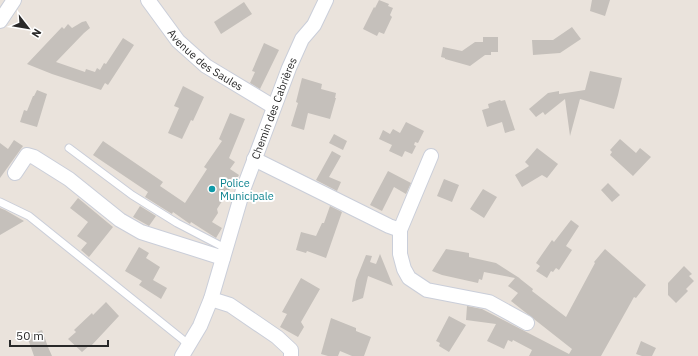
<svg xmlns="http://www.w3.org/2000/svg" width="698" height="356" font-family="'IBM Plex Sans',sans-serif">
  <rect width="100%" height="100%" fill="#eae3dc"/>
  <path fill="#c5c0bb" d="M379 0 389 4 388 6 393 8 390 15 392 17 384 34 379 32 377 36 363 29 374 7 375 8Z
    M592 0H610L605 16 590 11Z
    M244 2 252 14 221 34 214 22Z
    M86 21 90 28 84 33 56 62 85 72 86 69 95 72 97 68 100 70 104 63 106 64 123 38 134 45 108 85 105 83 101 90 52 74 27 64 62 27 64 29 68 24 72 28 82 22Z
    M572 27 581 39 560 53 533 55 532 40H553Z
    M483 37H498V52H491V55H485L470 66 445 59V58L441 57 443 47 462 51 475 42H483Z
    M264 43 279 50 260 89 250 83 255 72 252 71Z
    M590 71 622 78 618 95 614 109 580 99 570 136 565 99 545 115 543 112 536 117 529 109 548 93 559 91V94L585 90Z
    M302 78 322 84 321 89 336 93 335 98H336L330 119 308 113 304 130 291 126 298 103 296 102Z
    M183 86 204 97 193 121 191 120 182 139 168 133 179 108 174 106Z
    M37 90 47 94 37 127 20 122 24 110 27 111 33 96H34Z
    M500 100 501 101 505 100 515 130 505 133 502 122 487 127 482 110 489 108 488 104Z
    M230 113 245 119 229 158 235 162 230 169 239 175 217 209 218 213 212 222 222 228 216 238 191 222 190 224 173 212 172 214 145 197 148 192 93 155 103 141 163 182 160 186 185 203 207 169 204 167 222 141 219 139Z
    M406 122 424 131 418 143 415 142 414 145 416 146 412 154 405 151 402 157 389 151 392 145 379 139 383 130 390 134 393 129 400 133Z
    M334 134 347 141 343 150 329 143Z
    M620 139 636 153 640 148 651 157 633 176 610 155 612 152 610 150Z
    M14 140 23 146 0 178V143L8 149Z
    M537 148 558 164 547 178 542 175 522 187 515 175 529 166 525 162Z
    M332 151 341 156 329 177 341 182 337 191 316 180Z
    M388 171 411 183 406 194 394 187 382 211 370 205Z
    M444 179 459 185 452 202 437 196Z
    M608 183 620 195 612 202 601 190Z
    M483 189 497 197 484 218 470 209Z
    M78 198 113 227 89 257 81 250 87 243 77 236 88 222 70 208Z
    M140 206 156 216 149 226 133 217Z
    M330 206 342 212 326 258 307 251 306 253 296 250 301 232 316 236 322 223H324Z
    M0 208 5 210 24 221 0 235Z
    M571 220 579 226 566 246 572 250 559 270 556 268 553 272 551 271 547 278 536 271 540 266 536 263 552 240 554 242Z
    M139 247 149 253 146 258 160 267 153 280 167 288 161 299 139 285 142 281 125 271Z
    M446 249 469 253V257L496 263 521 279 519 278 533 289 532 291 566 317 595 263 594 262 605 249 646 285 636 298 634 297 601 356H529L532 350 513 340 512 342 508 340 504 349 487 341 496 324 466 320 467 306 482 309 569 354 572 349 511 301 518 293 508 286 515 278 484 272 482 280 479 279 478 283 442 275 432 271Z
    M380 254 393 286 368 276 363 298 352 302 356 280 366 255 372 256 370 262 376 264Z
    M684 266 692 274 689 276 694 281 686 289 688 291 676 303 668 295V283Z
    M301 278 320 289 301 322 304 327 298 337 280 327 287 314 282 312Z
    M106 302 119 316 91 346 90 345 82 352 68 339 76 332 74 330 92 313 93 315Z
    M449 316 466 325 449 352 439 346 440 343 436 341Z
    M331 318 356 328V331L371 337 364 356H352L340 351 338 356H328L321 354Z
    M42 330 48 347 52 356H34L27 336Z
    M641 341 656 348 652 356H642L636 354Z"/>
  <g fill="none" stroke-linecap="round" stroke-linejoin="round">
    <defs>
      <path id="service" d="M69 148 132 195 177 223 225 248
        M0 202 29 216 182 339 189 346"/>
      <g id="minor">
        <path id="s1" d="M148 0 178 41 206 66 274 107"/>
        <path d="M0 21 14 0"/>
        <path d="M431 156 400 230V254L404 269 409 278 427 290 489 302 527 323"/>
        <path d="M254 159 389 226 400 230"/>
        <path d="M15 173 27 155 34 157 69 179 120 220 141 232 223 258"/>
        <path d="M211 299 230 305 277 337 291 350V356"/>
        <path id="s2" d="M182 356 200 326 211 299 243 190 289 68 302 39 314 25 326 0"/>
      </g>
    </defs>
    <use href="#service" stroke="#caced9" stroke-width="9"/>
    <use href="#minor" stroke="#caced9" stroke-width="16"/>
    <use href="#service" stroke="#fff" stroke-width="7"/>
    <use href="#minor" stroke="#fff" stroke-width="14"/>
  </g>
  <circle fill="#0f9aa8" stroke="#fff" stroke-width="1.5" cx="212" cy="189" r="4"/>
  <g text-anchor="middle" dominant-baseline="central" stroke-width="4" stroke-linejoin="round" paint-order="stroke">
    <g font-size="11" fill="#292929" stroke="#fff">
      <text stroke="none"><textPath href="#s1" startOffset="84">Avenue des Saules</textPath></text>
      <text stroke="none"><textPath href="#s2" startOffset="265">Chemin des Cabrières</textPath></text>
    </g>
    <g font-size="11" fill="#0d838f" stroke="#fff" text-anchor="start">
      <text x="220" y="183">Police<tspan x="220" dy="13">Municipale</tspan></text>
    </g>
  </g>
  <g transform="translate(28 28) rotate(121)" stroke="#ffffff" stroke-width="3" paint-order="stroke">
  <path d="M0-3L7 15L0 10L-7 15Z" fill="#292929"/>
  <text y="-6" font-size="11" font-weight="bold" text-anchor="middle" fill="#292929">N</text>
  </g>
  <path d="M10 340v6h98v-6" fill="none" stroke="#292929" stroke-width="2"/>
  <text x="16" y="340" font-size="12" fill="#292929" stroke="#ffffff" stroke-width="3" paint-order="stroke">50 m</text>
</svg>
